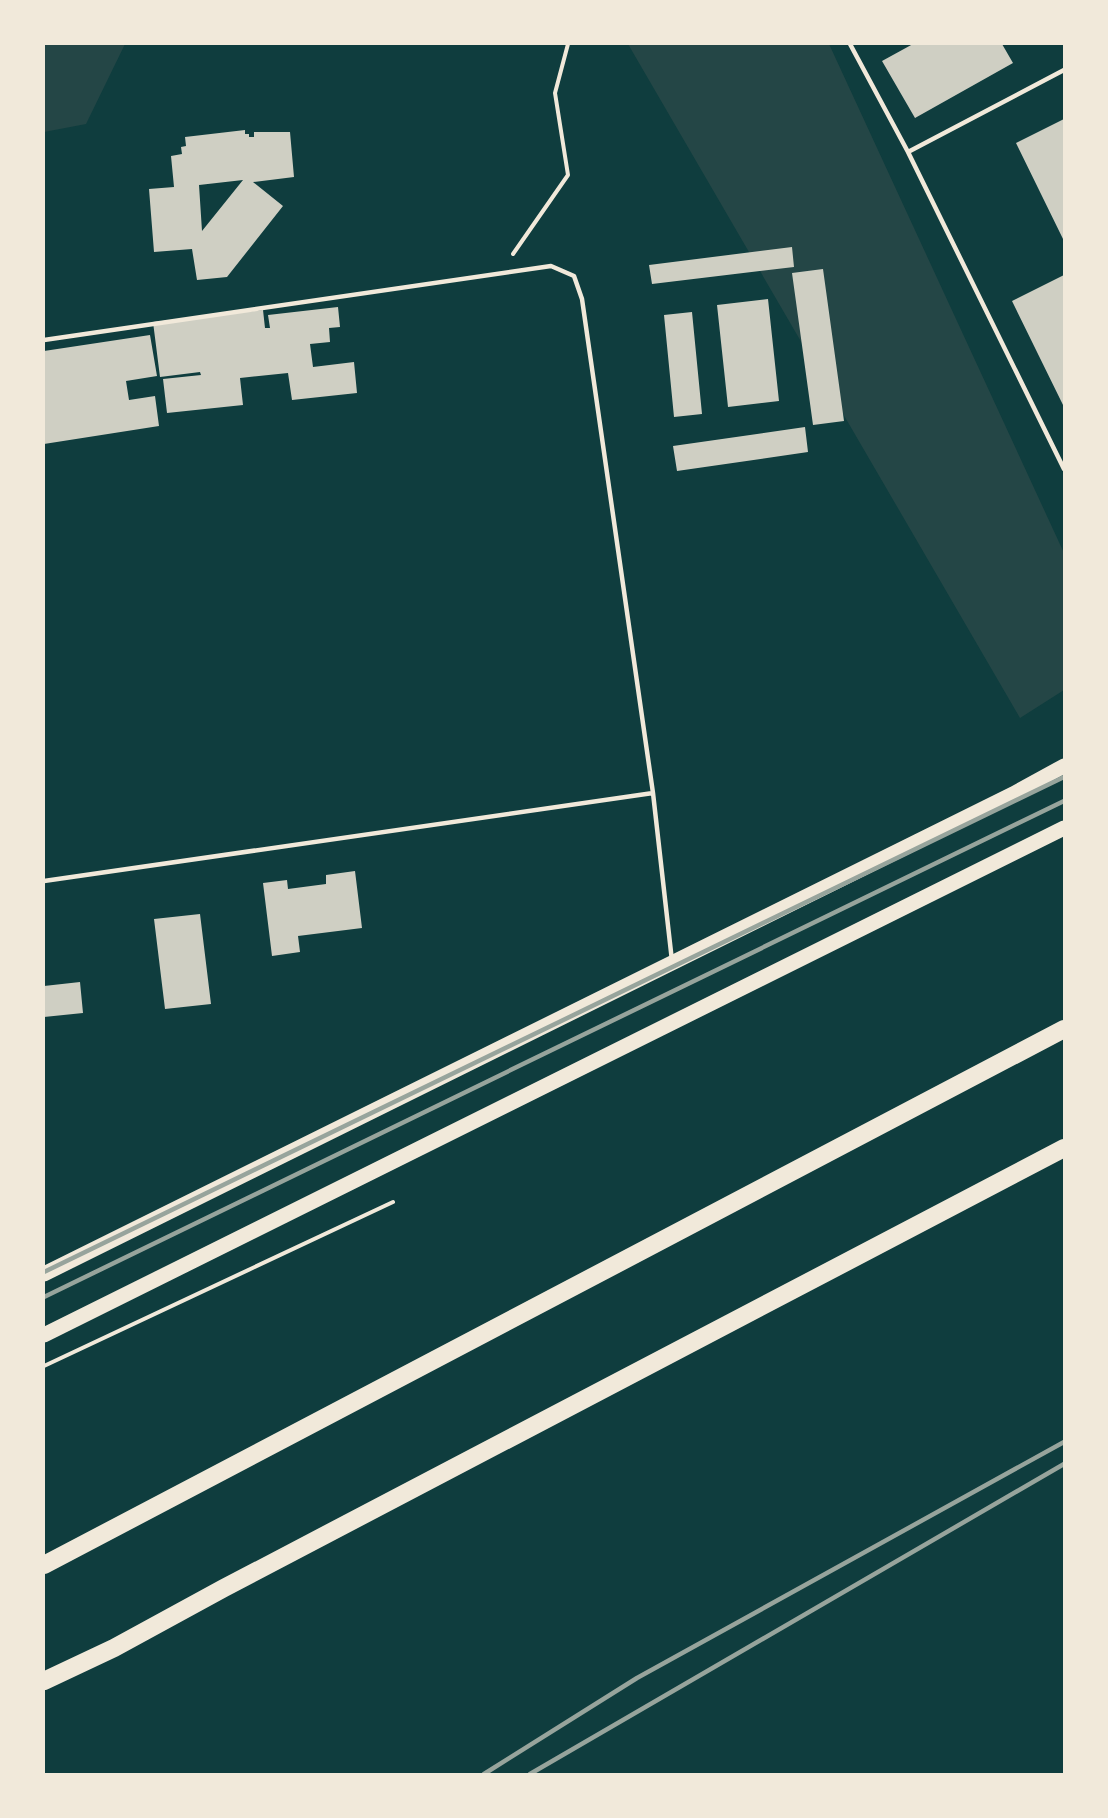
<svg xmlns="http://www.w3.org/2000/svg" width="1108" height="1818" font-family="'Asap Condensed',sans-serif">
  <rect width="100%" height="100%" fill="#0f3d3e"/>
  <path fill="#244646" d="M44 44H125L86 124 44 132Z
    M628 44H829L1064 553V690L1020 718Z"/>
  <path fill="#cfcfc3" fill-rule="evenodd" d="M913 44H1002L1013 63 915 118 882 61Z
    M1064 119V241L1016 143Z
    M245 130V134H249V137H254V132H290L294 177 253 182 283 206 227 277 197 280 192 249 154 252 149 189 174 187 171 156 182 154 181 147 186 146 185 137ZM243 180 202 231 199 185Z
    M792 247 794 267 652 284 649 265Z
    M823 269 844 421 813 425 792 273Z
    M1064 275V407L1012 301Z
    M768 299 779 401 728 407 717 305Z
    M338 307 340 327 329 328 330 342 310 344 313 367 354 362 357 393 292 400 288 373 240 378 243 405 167 413 163 379 201 375 200 372 160 377 153 322 263 310 265 328H270L268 315Z
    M692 312 702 414 674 417 664 315Z
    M150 335 157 376 126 381 129 400 155 396 159 426 44 444V351Z
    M805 427 808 452 677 471 673 446Z
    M355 871 362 928 298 936 300 952 272 956 263 883 287 880 288 889 326 884V875Z
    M200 914 211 1004 165 1009 154 919Z
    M80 982 83 1013 44 1017V986Z"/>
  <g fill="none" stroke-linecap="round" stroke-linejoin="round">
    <path stroke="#f1e9da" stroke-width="4" d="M513 254 568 175 555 93 568 44
      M44 1366 393 1202"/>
    <path stroke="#f1e9da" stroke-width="4.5" d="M850 44 908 152 1064 469
      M908 152 1064 70
      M44 340 551 266 574 276 582 299 653 793 672 961
      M44 881 653 793"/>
    <path stroke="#f1e9da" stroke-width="15" d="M44 1274 1013 794 1064 766
      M44 1335 1064 828"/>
    <path stroke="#f1e9da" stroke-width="18" d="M44 1565 1064 1029
      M44 1681 114 1648 224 1588 1064 1148"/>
    <path stroke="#97a49c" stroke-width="4.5" d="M44 1272 1064 777
      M44 1297 1064 801
      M484 1774 637 1678 1064 1442
      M530 1774 1064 1464"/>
  </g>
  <rect width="1108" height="1818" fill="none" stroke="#f1e9da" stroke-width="90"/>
</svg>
